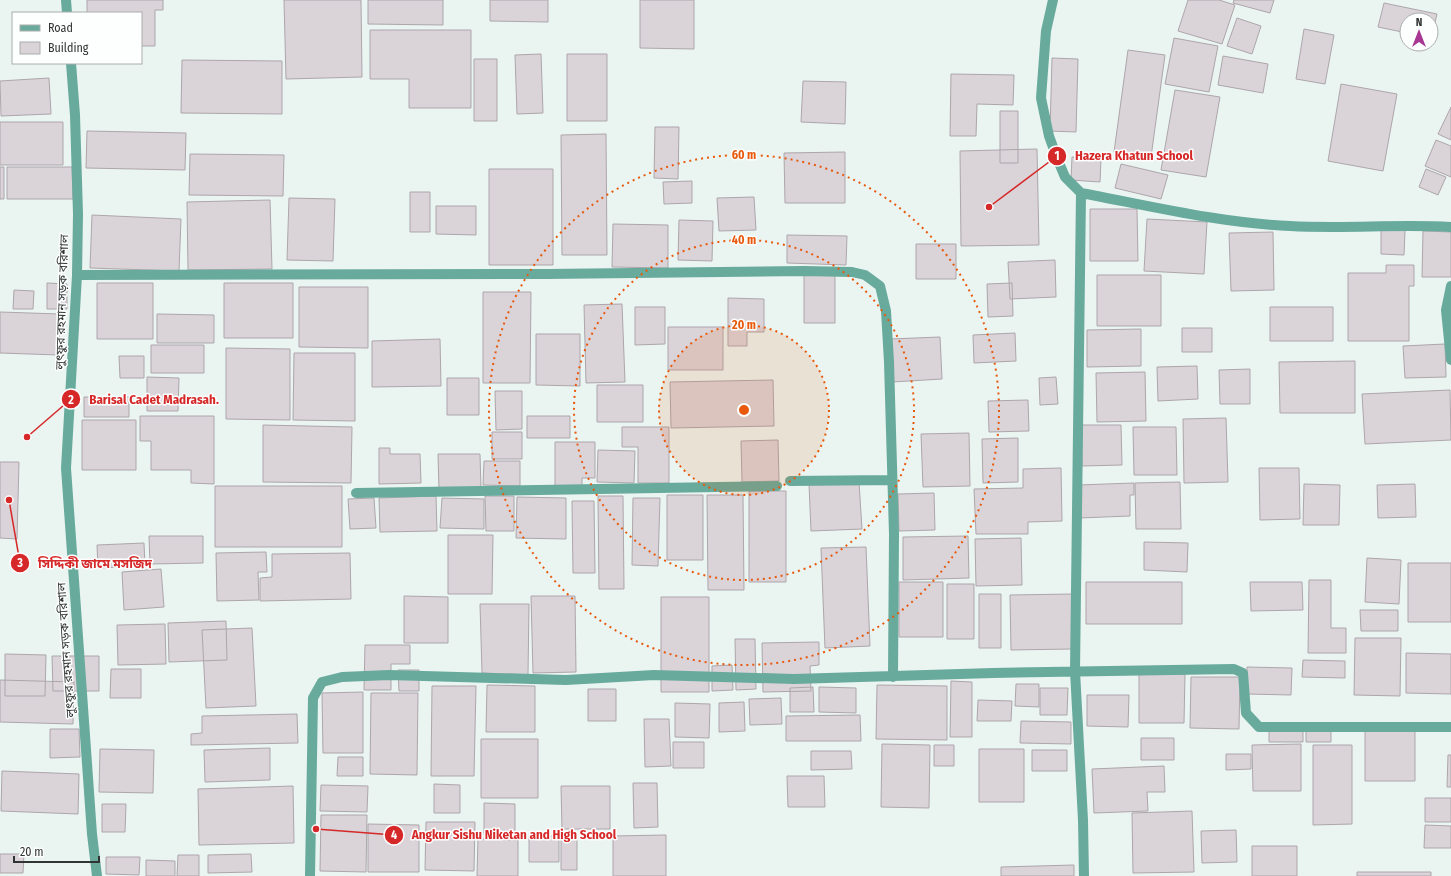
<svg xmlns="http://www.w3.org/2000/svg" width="1451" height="876" font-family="'Fira Sans Condensed','Noto Sans Bengali',sans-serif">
  <rect width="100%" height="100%" fill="#eaf4f1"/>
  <path fill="#dad3d8" stroke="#ada6ab" d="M87 0H163V10H155V46H141V13H87Z
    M284 0H361L362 77 286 79Z
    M368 0H443V25L368 24Z
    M490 0H548V22L490 21Z
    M640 0H694V49L640 48Z
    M1188 0H1219L1235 5 1222 44 1178 31Z
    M1234 0H1274L1270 13 1233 3Z
    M1384 3 1437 14 1431 39V20H1407V33L1378 27Z
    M1237 18 1261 26 1252 54 1227 46Z
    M1304 29 1334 35 1325 84 1296 79Z
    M370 30H471V108H409V79H370Z
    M1174 38 1218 46 1209 92 1165 84Z
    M1128 50 1165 55 1151 157 1114 152Z
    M541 54 543 113 517 114 515 55Z
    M567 54H607V121H567Z
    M1223 56 1268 64 1263 93 1218 85Z
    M1052 58 1078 59 1076 132 1050 131Z
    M474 59H497V121H474Z
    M182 60 282 61V114L181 113Z
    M951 74 1014 75 1013 105 977 104 976 136H950Z
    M49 78 51 114 1 116 0 81Z
    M803 81 846 82 845 124 801 122Z
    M1341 84 1397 94 1383 171 1328 161Z
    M1175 90 1220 97 1206 177 1161 170Z
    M1451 107V140L1438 134Z
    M1000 111H1018V163H1000Z
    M0 122H63V165H0Z
    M655 127H679L678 179 654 178Z
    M87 131 186 133 185 170 86 168Z
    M606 134 607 255H562L561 135Z
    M1436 140 1451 146V177L1425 166Z
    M1037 149 1039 245 961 246 960 151Z
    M845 152V203H785L784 153Z
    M190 154 284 155 283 196 189 195Z
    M1072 157 1101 159 1100 182 1071 180Z
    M1121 164 1168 175 1161 199 1115 188Z
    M0 167H4V199H0Z
    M7 167H72L73 199H7Z
    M489 169H553V265H489Z
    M1426 169 1446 177 1438 195 1419 187Z
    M692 181V203L664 204 663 182Z
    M410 192H430V232H410Z
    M754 197 756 230 719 231 717 198Z
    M289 198 335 199 333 261 287 260Z
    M270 200 272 269 188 270 187 202Z
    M436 206H476V235L436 234Z
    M1090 209H1137L1138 261H1090Z
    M92 215 181 219 179 271 90 268Z
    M1147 219 1207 222 1204 274 1144 271Z
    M679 220 713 221 712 261 678 260Z
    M613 224 668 225V268L612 267Z
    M1381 230H1405L1404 255 1381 254Z
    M1423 231 1451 232V277H1422Z
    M1273 232 1274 290 1231 291 1229 233Z
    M787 235 847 236 846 265 787 263Z
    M916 244H956V279H916Z
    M1055 260 1056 297 1010 299 1008 262Z
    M1386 265H1414V286H1409V341H1348V273H1386Z
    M804 268H835V323H804Z
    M1097 275H1161V326H1097Z
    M47 283 67 284V309H47Z
    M97 283H153V339H97Z
    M224 283H293V338H224Z
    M1012 283 1013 316 988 317 987 284Z
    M299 287H368V348L299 347Z
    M14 290 34 291 33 309H13Z
    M483 292H531L530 383H483Z
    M728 298 764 299V332H747V346H728Z
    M622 304 625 382 586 383 584 305Z
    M635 307H665V344L635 345Z
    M1270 307H1333V341H1270Z
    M0 312 60 314 59 355 0 353Z
    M157 314 214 315V343H157Z
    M668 327H723V370H668Z
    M1182 328H1212V352H1182Z
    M1141 329V366L1087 367V330Z
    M1015 333 1016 361 974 363 973 335Z
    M536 334H580V386L536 385Z
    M940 337 942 379 892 382 890 339Z
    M440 339 441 386 372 387V341Z
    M1445 344 1446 377 1405 378 1403 346Z
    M151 345H204V373H151Z
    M226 348 290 349V420L226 419Z
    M294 353H355V421L293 420Z
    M119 356H144V378H120Z
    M1355 361V413H1280L1279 362Z
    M1197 366 1198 399 1158 401 1157 367Z
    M1250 369V404H1220L1219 370Z
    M1145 372 1146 421 1097 422 1096 373Z
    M147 377 179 378 178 411H147Z
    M1056 377 1058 404 1040 405 1039 378Z
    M447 378H479V415H447Z
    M773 380 774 426 671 428 670 382Z
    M597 385H643V422H597Z
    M1450 390 1451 440 1365 444 1362 394Z
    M495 391H522V429L496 430Z
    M84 397H129V417H84Z
    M1028 400 1029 431 989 432 988 401Z
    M140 416H214V484L191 483V470H151V441H140Z
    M527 416H570V438H527Z
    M1226 418 1228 482 1184 483 1183 419Z
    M82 420H136V470H82Z
    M263 425 352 427 351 483 263 482Z
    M1081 425H1121L1122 465 1082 466Z
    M622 427H669V483H638V447H622Z
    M1133 427H1176L1177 475H1134Z
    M492 432H522V459H492Z
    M969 433 970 486 923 487 921 434Z
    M1018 438V482L983 483 982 439Z
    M778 440 779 481 742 482 741 441Z
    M555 442H595V478H582V487H555Z
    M379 448H390V454H420L421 483 379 484Z
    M598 450 635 451 634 483 597 482Z
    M438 454H480L481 489 439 490Z
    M484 461H520V486L483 485Z
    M0 462H19L17 539 0 538Z
    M1061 468 1062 521 1028 522V534H976L974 489 1023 488V469Z
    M1259 468H1299L1300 519 1260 520Z
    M859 482 862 529 811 531 809 484Z
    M1180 482 1181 529H1136L1135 483Z
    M1134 483V495H1130V516L1079 518 1078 485Z
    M1304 484 1340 485 1339 525H1303Z
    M1415 484 1416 517 1378 518 1377 485Z
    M215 486H342V547H215Z
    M749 491H786V582H749Z
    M934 493 935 530 899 531 898 494Z
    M667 495H703V560H667Z
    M707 495H743L744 590H708Z
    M436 496 437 531 380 532 379 498Z
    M485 496H514V531H486Z
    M598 496H623L624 589H599Z
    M517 497 566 498V539L516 538Z
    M374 498 376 528 350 529 348 499Z
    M442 498 484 499V529L440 528Z
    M633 498H660L658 566 632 565Z
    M572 501H594L595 573H573Z
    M448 535H493L492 594H448Z
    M149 536H203V563L150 564Z
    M968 536 969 578 903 580V537Z
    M1021 538 1022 585 976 586 975 539Z
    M1144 542 1188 543 1187 572 1144 570Z
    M144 543 145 566 98 568 97 545Z
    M866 547 870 646 825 648 821 548Z
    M266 552 267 572H258L259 600 217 601 216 553Z
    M350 553 351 599 260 601V578L272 577V554Z
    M1367 558 1401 560 1399 604 1365 602Z
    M1408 563H1451V622H1408Z
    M161 569 164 607 124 610 122 572Z
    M1309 580H1331V628H1346V653H1308Z
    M899 582H943V637H899Z
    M1086 582H1182V624H1086Z
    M1250 582H1302L1303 610 1251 611Z
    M947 584H974V639H947Z
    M979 594H1001V648H979Z
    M1072 594V649L1011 650 1010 595Z
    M404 596 448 597V643H404Z
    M531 596H575L576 672 533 673Z
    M661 597H709V692H661Z
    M480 604H529L528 675 482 673Z
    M1360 610H1398V631H1361Z
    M226 621 227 660 169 662 168 623Z
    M165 624 166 664 118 665 117 625Z
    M252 628 256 706 206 708 202 630Z
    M1355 638H1401L1400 696 1354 695Z
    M735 639H755L756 689 736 690Z
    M819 642V665L810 666 811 691 763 692 762 643Z
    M365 645H410V664H391V690H364Z
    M1406 653 1451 654V694L1406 693Z
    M5 654 46 655 45 696H5Z
    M52 656H99V691H53Z
    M1303 660 1345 661V678L1302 677Z
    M732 665 733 690 712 691V666Z
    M1247 667 1292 668 1291 695 1247 694Z
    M111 669H141V698H110Z
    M398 670H419V691H399Z
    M1139 674H1185L1184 723H1139Z
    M1191 677H1240L1239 729 1190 728Z
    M0 680 74 682 73 724 0 722Z
    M951 681 972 682V737H950Z
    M1016 684H1039V707L1015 706Z
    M487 685 535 686V732H486Z
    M877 685 947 686V740L876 739Z
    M432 686H476L474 776H431Z
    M813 687 814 712H790V688Z
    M819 687 856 688V713L819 712Z
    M1040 688H1068L1067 715H1040Z
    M588 689H616V721H588Z
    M363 692V753H323L322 693Z
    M371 693H418L417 775 370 774Z
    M1087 695H1129L1128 727 1087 726Z
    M781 698 782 724 750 725 749 699Z
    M978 700 1012 701 1011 721H977Z
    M744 702 745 731 719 732V703Z
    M675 703 710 704 709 738 675 737Z
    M297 714 298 743 191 745V734L202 733V716Z
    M860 715 861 741H786V716Z
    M644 719H669L671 766 645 767Z
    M1021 721 1071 722V744L1020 743Z
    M50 729H79L80 757 50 758Z
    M1365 730H1415V781H1365Z
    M1269 731H1303V742H1269Z
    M1306 731H1331V742H1306Z
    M1141 738H1174V760H1141Z
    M481 739H538V798H481Z
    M673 742H704V768H673Z
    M882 744 930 745 929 808 881 807Z
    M1301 744V791H1253L1252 745Z
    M934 745H954V766H934Z
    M1313 745H1352V824L1313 825Z
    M270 748V780L205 782 204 750Z
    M100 749 154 750 153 793 99 792Z
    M979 749H1024V802H979Z
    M1032 750H1067V771H1032Z
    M811 751H851L852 769 811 770Z
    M1226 754H1251V769L1226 770Z
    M1448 755H1451V787H1447Z
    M338 757H363V776H337Z
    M1164 766 1165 792H1147L1148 811 1094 813 1092 769Z
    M2 771 79 774 78 814 1 811Z
    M787 776H824L825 807H788Z
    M633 783H657L658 827 634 828Z
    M434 784 460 785V813H434Z
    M321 785 368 786 367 812 320 811Z
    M293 786 294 843 199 845 198 789Z
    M561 786H610V829H562Z
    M1425 798H1451V822H1425Z
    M484 803 515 804V834H484Z
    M102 804H126L125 832H102Z
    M1192 811 1194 872 1133 873 1132 813Z
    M321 815H367L366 872 320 871Z
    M426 822H475L474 871 425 870Z
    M368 824 419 825V872H368Z
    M1425 825 1451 826V848H1424Z
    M1236 830 1237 862 1202 863 1201 831Z
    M666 835V876H613V836Z
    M529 836H559V862H529Z
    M561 837H577V870H561Z
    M478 839 518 840V876H477Z
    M1252 846H1297V876H1252Z
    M0 854H24L23 873H0Z
    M251 854 252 872 208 873V855Z
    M178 855H199V876H177Z
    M106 857H140L139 875 106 874Z
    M146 860 175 861V876H146Z
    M1074 865V876H1001V867Z
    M1357 872H1431V876H1357Z"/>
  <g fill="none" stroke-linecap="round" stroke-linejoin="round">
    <path stroke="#68aa9c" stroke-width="10" d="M66 0 67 13
      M1053 0 1046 31 1041 98 1049 136 1057 158 1065 177 1081 193C1150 206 1220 223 1290 226 1344 229 1398 224 1451 227
      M71 63 75 115 78 214 77 275 66 468 92 834 97 876
      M1081 193 1075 671 1083 820 1084 876
      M77 275 547 274 804 271 852 272 865 275 880 286 886 311 889 362 894 534 893 677
      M1451 286 1446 310 1451 360
      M790 481 892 480
      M356 493 777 486
      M310 876 313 698 322 682 342 677 389 675 566 680 654 675 794 679 993 673 1234 669 1243 673 1246 713 1259 727H1451"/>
  </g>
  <circle cx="744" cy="410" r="85" fill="#e8590c" fill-opacity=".12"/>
  <g fill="none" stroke="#e8590c" stroke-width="2" stroke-dasharray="2 4">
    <circle cx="744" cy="410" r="85"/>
    <circle cx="744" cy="410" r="170"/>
    <circle cx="744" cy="410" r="255"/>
  </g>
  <g text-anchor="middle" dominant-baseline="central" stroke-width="3" stroke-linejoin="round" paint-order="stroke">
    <g font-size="12" fill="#303433" stroke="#fdffff">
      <text transform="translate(62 302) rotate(-88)">লুৎফুর রহমান সড়ক বরিশাল</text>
      <text transform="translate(66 650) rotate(-94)">লুৎফুর রহমান সড়ক বরিশাল</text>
    </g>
  </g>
  <circle cx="744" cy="410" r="6" fill="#e8590c" stroke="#fdffff" stroke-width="2"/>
  <g font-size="12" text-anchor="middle" font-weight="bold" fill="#e8590c" stroke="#fdffff" stroke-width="3" stroke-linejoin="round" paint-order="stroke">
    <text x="744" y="159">60 m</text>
    <text x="744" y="244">40 m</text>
    <text x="744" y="329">20 m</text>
  </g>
  <path fill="none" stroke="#d62828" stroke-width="1.5" d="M989 207L1057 156M27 437L71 399M9 500L20 563M316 829L394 835"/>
  <g fill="#d62828" stroke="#fdffff" stroke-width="1.5">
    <circle cx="989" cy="207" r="4"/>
    <circle cx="27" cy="437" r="4"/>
    <circle cx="9" cy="500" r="4"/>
    <circle cx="316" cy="829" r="4"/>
    <circle cx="1057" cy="156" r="10"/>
    <circle cx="71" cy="399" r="10"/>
    <circle cx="20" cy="563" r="10"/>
    <circle cx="394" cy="835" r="10"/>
  </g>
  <g font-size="12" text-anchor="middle" font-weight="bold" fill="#fff">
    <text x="1057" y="160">1</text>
    <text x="71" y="404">2</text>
    <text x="20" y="567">3</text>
    <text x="394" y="839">4</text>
  </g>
  <g font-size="13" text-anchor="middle" font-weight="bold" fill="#d62828" stroke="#fdffff" stroke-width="3" stroke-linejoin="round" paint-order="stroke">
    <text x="1134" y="160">Hazera Khatun School</text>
    <text x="154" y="404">Barisal Cadet Madrasah.</text>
    <text x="95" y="568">সিদ্দিকী জামে মসজিদ</text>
    <text x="514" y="839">Angkur Sishu Niketan and High School</text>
  </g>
  <rect x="12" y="12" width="130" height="52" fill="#fdffff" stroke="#abaead"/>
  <rect x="20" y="25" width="20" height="6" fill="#68aa9c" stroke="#abaead"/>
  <text x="48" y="32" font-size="12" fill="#303433">Road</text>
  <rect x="20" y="42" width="20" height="12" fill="#dad3d8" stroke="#abaead"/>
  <text x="48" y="52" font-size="12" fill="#303433">Building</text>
  <g transform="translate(1419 32)"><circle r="19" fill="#fdffff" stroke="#abaead"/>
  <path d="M0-3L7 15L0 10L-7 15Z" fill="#a83794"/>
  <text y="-6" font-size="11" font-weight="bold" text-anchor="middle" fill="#303433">N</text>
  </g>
  <path d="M14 856v6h85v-6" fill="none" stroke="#303433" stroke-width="2"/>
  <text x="20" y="856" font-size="12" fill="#303433" stroke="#fdffff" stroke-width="3" paint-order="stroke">20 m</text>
</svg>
